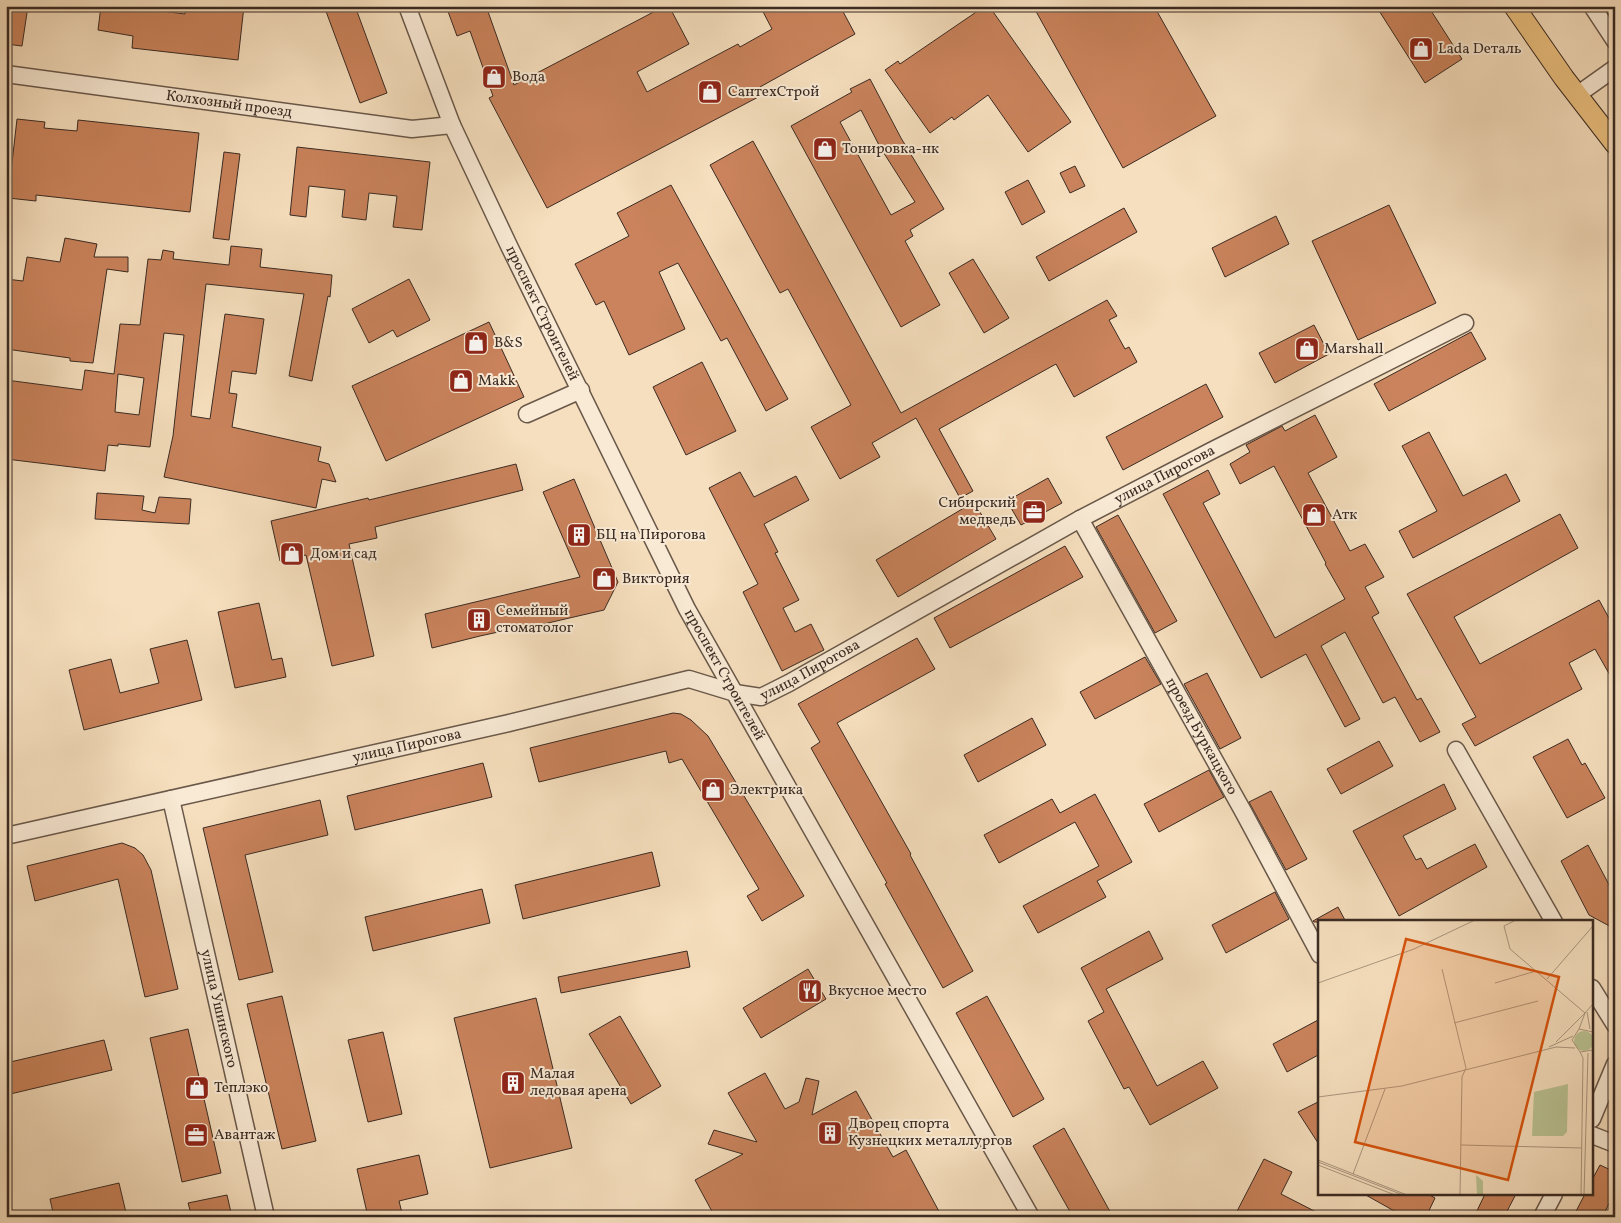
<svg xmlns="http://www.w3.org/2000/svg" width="1621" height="1223" font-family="Vollkorn,serif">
  <rect width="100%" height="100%" fill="#f6dfbe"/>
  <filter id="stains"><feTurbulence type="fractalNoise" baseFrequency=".004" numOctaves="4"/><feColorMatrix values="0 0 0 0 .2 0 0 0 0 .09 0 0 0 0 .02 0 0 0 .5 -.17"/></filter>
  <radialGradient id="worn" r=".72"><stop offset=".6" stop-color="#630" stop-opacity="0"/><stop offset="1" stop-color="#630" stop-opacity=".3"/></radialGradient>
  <path fill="#ca835c" stroke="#3a2b23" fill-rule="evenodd" d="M6 6H28L22 46 6 44Z
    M101 6H123L185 14 186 6H244L238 60 132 48 133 36 98 30Z
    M324 6H355L387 93 360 103Z
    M446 6H486L514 85 665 6H669L689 44 637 72 647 92 738 44 740 47 772 29 760 6H840L855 34 760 87 764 94 547 208 489 98 493 96 470 31 457 36Z
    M985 6H989L1071 122 1028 152 988 95 954 120 952 117 930 133 885 70 898 61 900 64Z
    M1033 6H1154L1216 116 1123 168Z
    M1376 6H1428L1462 59 1425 83Z
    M870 79 901 138 944 209 910 230 913 236 905 241 940 305 901 327 791 126 852 92 850 89ZM861 110 880 147 915 202 891 215 840 122Z
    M17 119 45 122 44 128 77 131 78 120 199 133 190 212 36 195V201L8 198Z
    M753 141 901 413 1107 300 1117 316 1109 320 1125 349 1129 347 1137 362 1074 397 1056 364 939 429 973 491 960 498 916 418 872 443 880 457 840 479 811 427 851 405 788 289 780 293 710 165Z
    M297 147 430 162 422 230 393 227 397 196 369 193 366 220 342 217 345 190 309 186 306 217 290 215Z
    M224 152 240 154 229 240 213 238Z
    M1075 166 1085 186 1070 193 1060 173Z
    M1028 180 1045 212 1022 225 1005 192Z
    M671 185 788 399 766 411 727 338 721 341 678 263 659 272 685 329 629 355 604 301 596 305 575 264 629 236 617 213Z
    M1389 205 1436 303 1358 340 1312 241Z
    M1124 208 1137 232 1049 281 1036 257Z
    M1276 216 1289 244 1225 277 1212 248Z
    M65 238 97 244 94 257H128V272L107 269 93 363 70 361V358L6 349V279L23 281 27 257 60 262Z
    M231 246 262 249 260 267 332 275 330 297 328 296 312 381 289 376 304 294 206 284 191 416 210 419 225 314 264 319 256 374 232 371 229 393 237 394 232 427 321 447 318 461 329 464 336 482 322 479 316 508 164 477 173 436 184 335 164 333 150 447 118 444V446L108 445 105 471 6 459V428L10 394H6V380L82 390 85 370 114 374 120 324 140 325 148 259 161 260 163 250 174 252 173 259 229 265ZM118 374 144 378 139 415 115 412Z
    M973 259 1009 318 984 333 949 273Z
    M409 279 430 320 397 337 393 330 369 343 352 309Z
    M489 322 524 397 386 461 352 386Z
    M1314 325 1329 354 1275 383 1259 353Z
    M1471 332 1486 359 1389 411 1374 384Z
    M702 362 736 431 686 455 653 387Z
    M1206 384 1223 417 1123 470 1106 437Z
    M1315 415 1337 457 1308 473 1350 551 1365 544 1384 577 1365 587 1379 613 1372 617 1417 700 1421 698 1440 732 1420 742 1395 697 1383 703 1345 632 1321 646 1360 719 1345 727 1306 654 1261 678 1163 494 1208 470 1220 494 1203 503 1275 638 1345 599 1325 564 1326 563 1274 466 1240 484 1230 464 1250 452 1246 445 1282 426 1285 431Z
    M1429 432 1463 496 1506 474 1520 501 1413 558 1399 531 1437 511 1402 446Z
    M516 464 523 490 375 527 377 538 349 544 374 656 332 666 306 555 280 561 271 521 368 498 369 500Z
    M740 472 754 497 796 476 809 500 764 524 778 552 775 553 799 600 783 608 795 632 811 624 824 650 782 671 743 592 758 584 709 488Z
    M1048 478 1062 503 1021 525 1007 501Z
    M574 479 618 582 604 610 535 626V624L480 636 432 648 425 614 580 577 543 492Z
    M97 493 144 496 142 510 155 513 159 497 191 499 189 524 95 519Z
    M974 502 996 539 898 597 876 560Z
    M1560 514 1578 548 1454 617 1480 664 1599 600 1615 629V684L1595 649 1569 663 1582 689 1475 746 1462 724 1476 717 1407 594Z
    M1118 515 1177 621 1155 633 1096 527Z
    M1065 546 1083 577 950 648 934 618Z
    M259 603 272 660 282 658 286 677 235 688 218 612Z
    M917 638 935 669 837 723 911 854 910 855 973 971 943 988 885 884 887 883 811 748 820 742 798 704Z
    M187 640 202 700 84 730 69 670 111 659 120 693 159 683 150 649Z
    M1145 657 1161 684 1095 719 1080 692Z
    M1207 673 1241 738 1220 749 1184 684Z
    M673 713 681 714 691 720 708 736 804 896 762 921 747 896 759 889 682 759 669 763 666 751 539 782 530 748Z
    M1032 718 1046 745 978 782 964 755Z
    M1568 739 1582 765 1585 763 1605 798 1567 818 1533 757Z
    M1379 741 1393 766 1341 794 1327 769Z
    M483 763 492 797 355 830 347 796Z
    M1209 770 1224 797 1159 832 1144 804Z
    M1444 784 1456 809 1403 836 1416 860 1421 858 1427 869 1475 844 1487 867 1399 916 1353 831Z
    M1271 791 1307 859 1286 870 1249 802Z
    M1095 794 1132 862 1097 881 1106 897 1038 933 1023 906 1099 866 1075 822 999 863 984 835 1052 799 1060 813Z
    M320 800 328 835 245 855 273 972 239 980 203 828Z
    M122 843 135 848 143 855 151 870 178 989 145 997 118 879 35 901 27 866Z
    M1588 845 1615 896V929L1589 915 1561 861Z
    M652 852 660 886 523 919 515 885Z
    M482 889 490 923 373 951 365 917Z
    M1275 892 1289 919 1226 953 1212 925Z
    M1338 907 1346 922H1314L1313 921Z
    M1149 931 1163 959 1106 989 1157 1086 1203 1061 1218 1088 1150 1125 1129 1087 1124 1089 1088 1021 1104 1012 1081 968Z
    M687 951 690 967 561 993 558 977Z
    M808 969 826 999 761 1038 743 1008Z
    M282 996 316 1141 282 1149 247 1004Z
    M987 996 1044 1099 1013 1117 956 1013Z
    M536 998 572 1148 490 1168 454 1018Z
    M620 1016 661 1086 631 1104 589 1034Z
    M1320 1019V1054L1287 1072 1273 1044Z
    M188 1029 221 1173 182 1182 150 1038Z
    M383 1032 402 1114 368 1122 348 1040Z
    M104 1040 112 1070 6 1095V1063Z
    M765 1073 785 1109 799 1102 806 1078 819 1081 812 1115 856 1091 893 1157 906 1150 942 1217H715L695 1180 743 1154 708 1144 714 1130 757 1142 728 1093Z
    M1320 1101V1146L1298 1112Z
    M1064 1128 1113 1217H1073L1033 1146Z
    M419 1155 428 1194 399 1201 403 1217H368L357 1169Z
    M1264 1159 1292 1172 1281 1194 1326 1217H1234Z
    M1600 1165 1615 1172V1192L1602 1217H1573L1585 1194H1592V1180Z
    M119 1183 127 1217H54L50 1199Z
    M1364 1194H1428L1435 1198 1426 1217H1405Z
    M1485 1194H1516L1504 1217H1474Z
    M227 1195 232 1217H192L188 1203Z"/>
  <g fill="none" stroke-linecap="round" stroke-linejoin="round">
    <defs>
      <g id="minor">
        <path id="s1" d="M407 6 452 125 510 248 687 609 1031 1217"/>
        <path d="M1592 6 1615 41"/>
        <path id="s2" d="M6 74 412 129 452 125"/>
        <path d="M1577 95 1615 68"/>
        <path d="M527 414 581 390"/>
        <path id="s3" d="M1080 519 1244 813 1320 955"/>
        <path d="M1456 750 1554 922"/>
        <path id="s4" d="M171 799 266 1217"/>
        <path id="s5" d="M6 836 509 723 689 679 735 693 761 697 789 683 1080 519 1211 451 1465 323"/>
        <path d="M1592 988 1615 1025"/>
        <path d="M1592 1119 1615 1064"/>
        <path d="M1592 1135 1615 1144"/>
        <path d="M1542 1217 1554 1194"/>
      </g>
      <path id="major" d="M1514 6 1564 78 1615 144"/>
    </defs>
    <use href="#minor" stroke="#69584a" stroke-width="19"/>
    <use href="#major" stroke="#3a2b23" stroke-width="22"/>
    <use href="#minor" stroke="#f9ead5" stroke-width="16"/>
    <use href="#major" stroke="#ebc07f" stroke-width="20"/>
  </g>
  <defs>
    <symbol id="shop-square" viewBox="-11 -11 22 22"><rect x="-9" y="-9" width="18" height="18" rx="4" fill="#8f2418" stroke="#f9ead5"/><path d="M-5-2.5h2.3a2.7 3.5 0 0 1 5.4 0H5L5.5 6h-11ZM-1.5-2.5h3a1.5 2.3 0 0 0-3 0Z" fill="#fff"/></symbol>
    <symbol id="office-square" viewBox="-11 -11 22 22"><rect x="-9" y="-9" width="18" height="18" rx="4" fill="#8f2418" stroke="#f9ead5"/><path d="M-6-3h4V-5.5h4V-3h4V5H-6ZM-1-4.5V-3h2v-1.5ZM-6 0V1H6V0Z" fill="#fff"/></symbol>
    <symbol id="building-square" viewBox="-11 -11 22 22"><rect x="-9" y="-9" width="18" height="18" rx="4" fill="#8f2418" stroke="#f9ead5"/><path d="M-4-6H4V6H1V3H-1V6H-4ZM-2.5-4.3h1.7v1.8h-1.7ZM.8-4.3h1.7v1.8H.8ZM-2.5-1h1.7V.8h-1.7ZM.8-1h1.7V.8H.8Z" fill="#fff"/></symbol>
    <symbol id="restaurant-square" viewBox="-11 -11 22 22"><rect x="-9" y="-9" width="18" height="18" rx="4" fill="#8f2418" stroke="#f9ead5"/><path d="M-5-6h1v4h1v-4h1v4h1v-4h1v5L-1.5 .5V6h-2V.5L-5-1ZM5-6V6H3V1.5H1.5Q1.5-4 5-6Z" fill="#fff"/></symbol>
  </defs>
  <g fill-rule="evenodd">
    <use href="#shop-square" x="1407" y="35" width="28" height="28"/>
    <use href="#shop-square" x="480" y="63" width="28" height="28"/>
    <use href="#shop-square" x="696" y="78" width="28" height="28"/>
    <use href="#shop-square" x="811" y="135" width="28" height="28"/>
    <use href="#shop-square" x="462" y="329" width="28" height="28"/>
    <use href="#shop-square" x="1293" y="335" width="28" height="28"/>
    <use href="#shop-square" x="447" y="367" width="28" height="28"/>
    <use href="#office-square" x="1020" y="498" width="28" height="28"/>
    <use href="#shop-square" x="1300" y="501" width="28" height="28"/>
    <use href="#building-square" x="565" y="521" width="28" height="28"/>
    <use href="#shop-square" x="278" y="540" width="28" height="28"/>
    <use href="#shop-square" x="590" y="565" width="28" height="28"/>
    <use href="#building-square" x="465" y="606" width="28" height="28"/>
    <use href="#shop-square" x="699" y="776" width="28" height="28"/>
    <use href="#restaurant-square" x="796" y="977" width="28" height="28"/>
    <use href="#building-square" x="499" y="1069" width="28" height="28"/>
    <use href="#shop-square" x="183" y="1074" width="28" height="28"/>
    <use href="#building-square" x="816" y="1119" width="28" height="28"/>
    <use href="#office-square" x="182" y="1121" width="28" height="28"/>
  </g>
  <g text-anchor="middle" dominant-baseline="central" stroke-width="4" stroke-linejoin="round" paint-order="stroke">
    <g font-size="15" fill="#3a2b23" stroke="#f9ead5" text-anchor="start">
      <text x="1438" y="49">Lada Dеталь</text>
      <text x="512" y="77">Вода</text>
      <text x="728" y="92">СантехСтрой</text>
      <text x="842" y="149">Тонировка-нк</text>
      <text x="494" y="343">B&amp;S</text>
      <text x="1324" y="349">Marshall</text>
      <text x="478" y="381">Makk</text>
      <text x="1016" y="503" text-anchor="end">Сибирский<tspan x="1016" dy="17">медведь</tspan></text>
      <text x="1332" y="515">Атк</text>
      <text x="596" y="535">БЦ на Пирогова</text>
      <text x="310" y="554">Дом и сад</text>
      <text x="622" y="579">Виктория</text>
      <text x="496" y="611">Семейный<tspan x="496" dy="17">стоматолог</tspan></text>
      <text x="730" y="790">Электрика</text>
      <text x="828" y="991">Вкусное место</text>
      <text x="530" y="1074">Малая<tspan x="530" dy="17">ледовая арена</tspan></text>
      <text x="214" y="1088">Теплэко</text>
      <text x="848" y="1124">Дворец спорта<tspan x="848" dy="17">Кузнецких металлургов</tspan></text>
      <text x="214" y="1135">Авантаж</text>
    </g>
    <g font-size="15" fill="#3a2b23" stroke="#f9ead5">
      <text stroke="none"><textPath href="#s2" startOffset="225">Колхозный проезд</textPath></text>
      <text stroke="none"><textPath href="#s1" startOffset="336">проспект Строителей</textPath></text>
      <text stroke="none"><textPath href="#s5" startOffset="1236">улица Пирогова</textPath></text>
      <text stroke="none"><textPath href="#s5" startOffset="831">улица Пирогова</textPath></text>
      <text stroke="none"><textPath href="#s1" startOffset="741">проспект Строителей</textPath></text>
      <text stroke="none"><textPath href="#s3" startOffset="249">проезд Буркацкого</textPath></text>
      <text stroke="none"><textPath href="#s5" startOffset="411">улица Пирогова</textPath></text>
      <text stroke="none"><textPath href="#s4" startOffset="215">улица Ушинского</textPath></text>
    </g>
  </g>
  <g transform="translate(1318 920)">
    <rect width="275" height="275" fill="#f6dfbe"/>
    <path d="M256 121a10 10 0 1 1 20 0a10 10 0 1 1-20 0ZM250 164 249 212 245 216H214L216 172ZM158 255 165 261V275L159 274Z" fill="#bac293"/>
    <path fill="none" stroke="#ab9780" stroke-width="1" d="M198 0 186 6 192 29 267 93 238 122M124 49 148 148 144 157 142 275M229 59 275 6M0 63 96 29 157 0M177 63 218 51M269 92 272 109M136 103 220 81M261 109 267 93 275 84M275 112 261 109 254 120 262 132 275 130M231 127 255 116M262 132 265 138 263 275M0 177 84 166 238 127 257 128M143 225 264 228M0 240 89 275M0 242 85 275M0 245 77 275M35 254 67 169M266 275 270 133"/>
    <path fill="#d7540e" fill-opacity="0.15" stroke="#d7540e" stroke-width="2.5" d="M88 19 241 57 190 260 37 222Z"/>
    <rect width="275" height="275" fill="none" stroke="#3a2b23" stroke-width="2.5"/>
  </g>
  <rect width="1621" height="1223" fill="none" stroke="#f6dfbe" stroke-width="25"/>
  <rect x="8" y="8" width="1606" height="1208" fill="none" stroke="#3a2b23" stroke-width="2.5"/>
  <rect x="12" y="12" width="1596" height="1198" fill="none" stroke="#3a2b23"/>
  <rect width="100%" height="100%" filter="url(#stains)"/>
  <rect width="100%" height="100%" fill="url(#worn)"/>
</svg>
